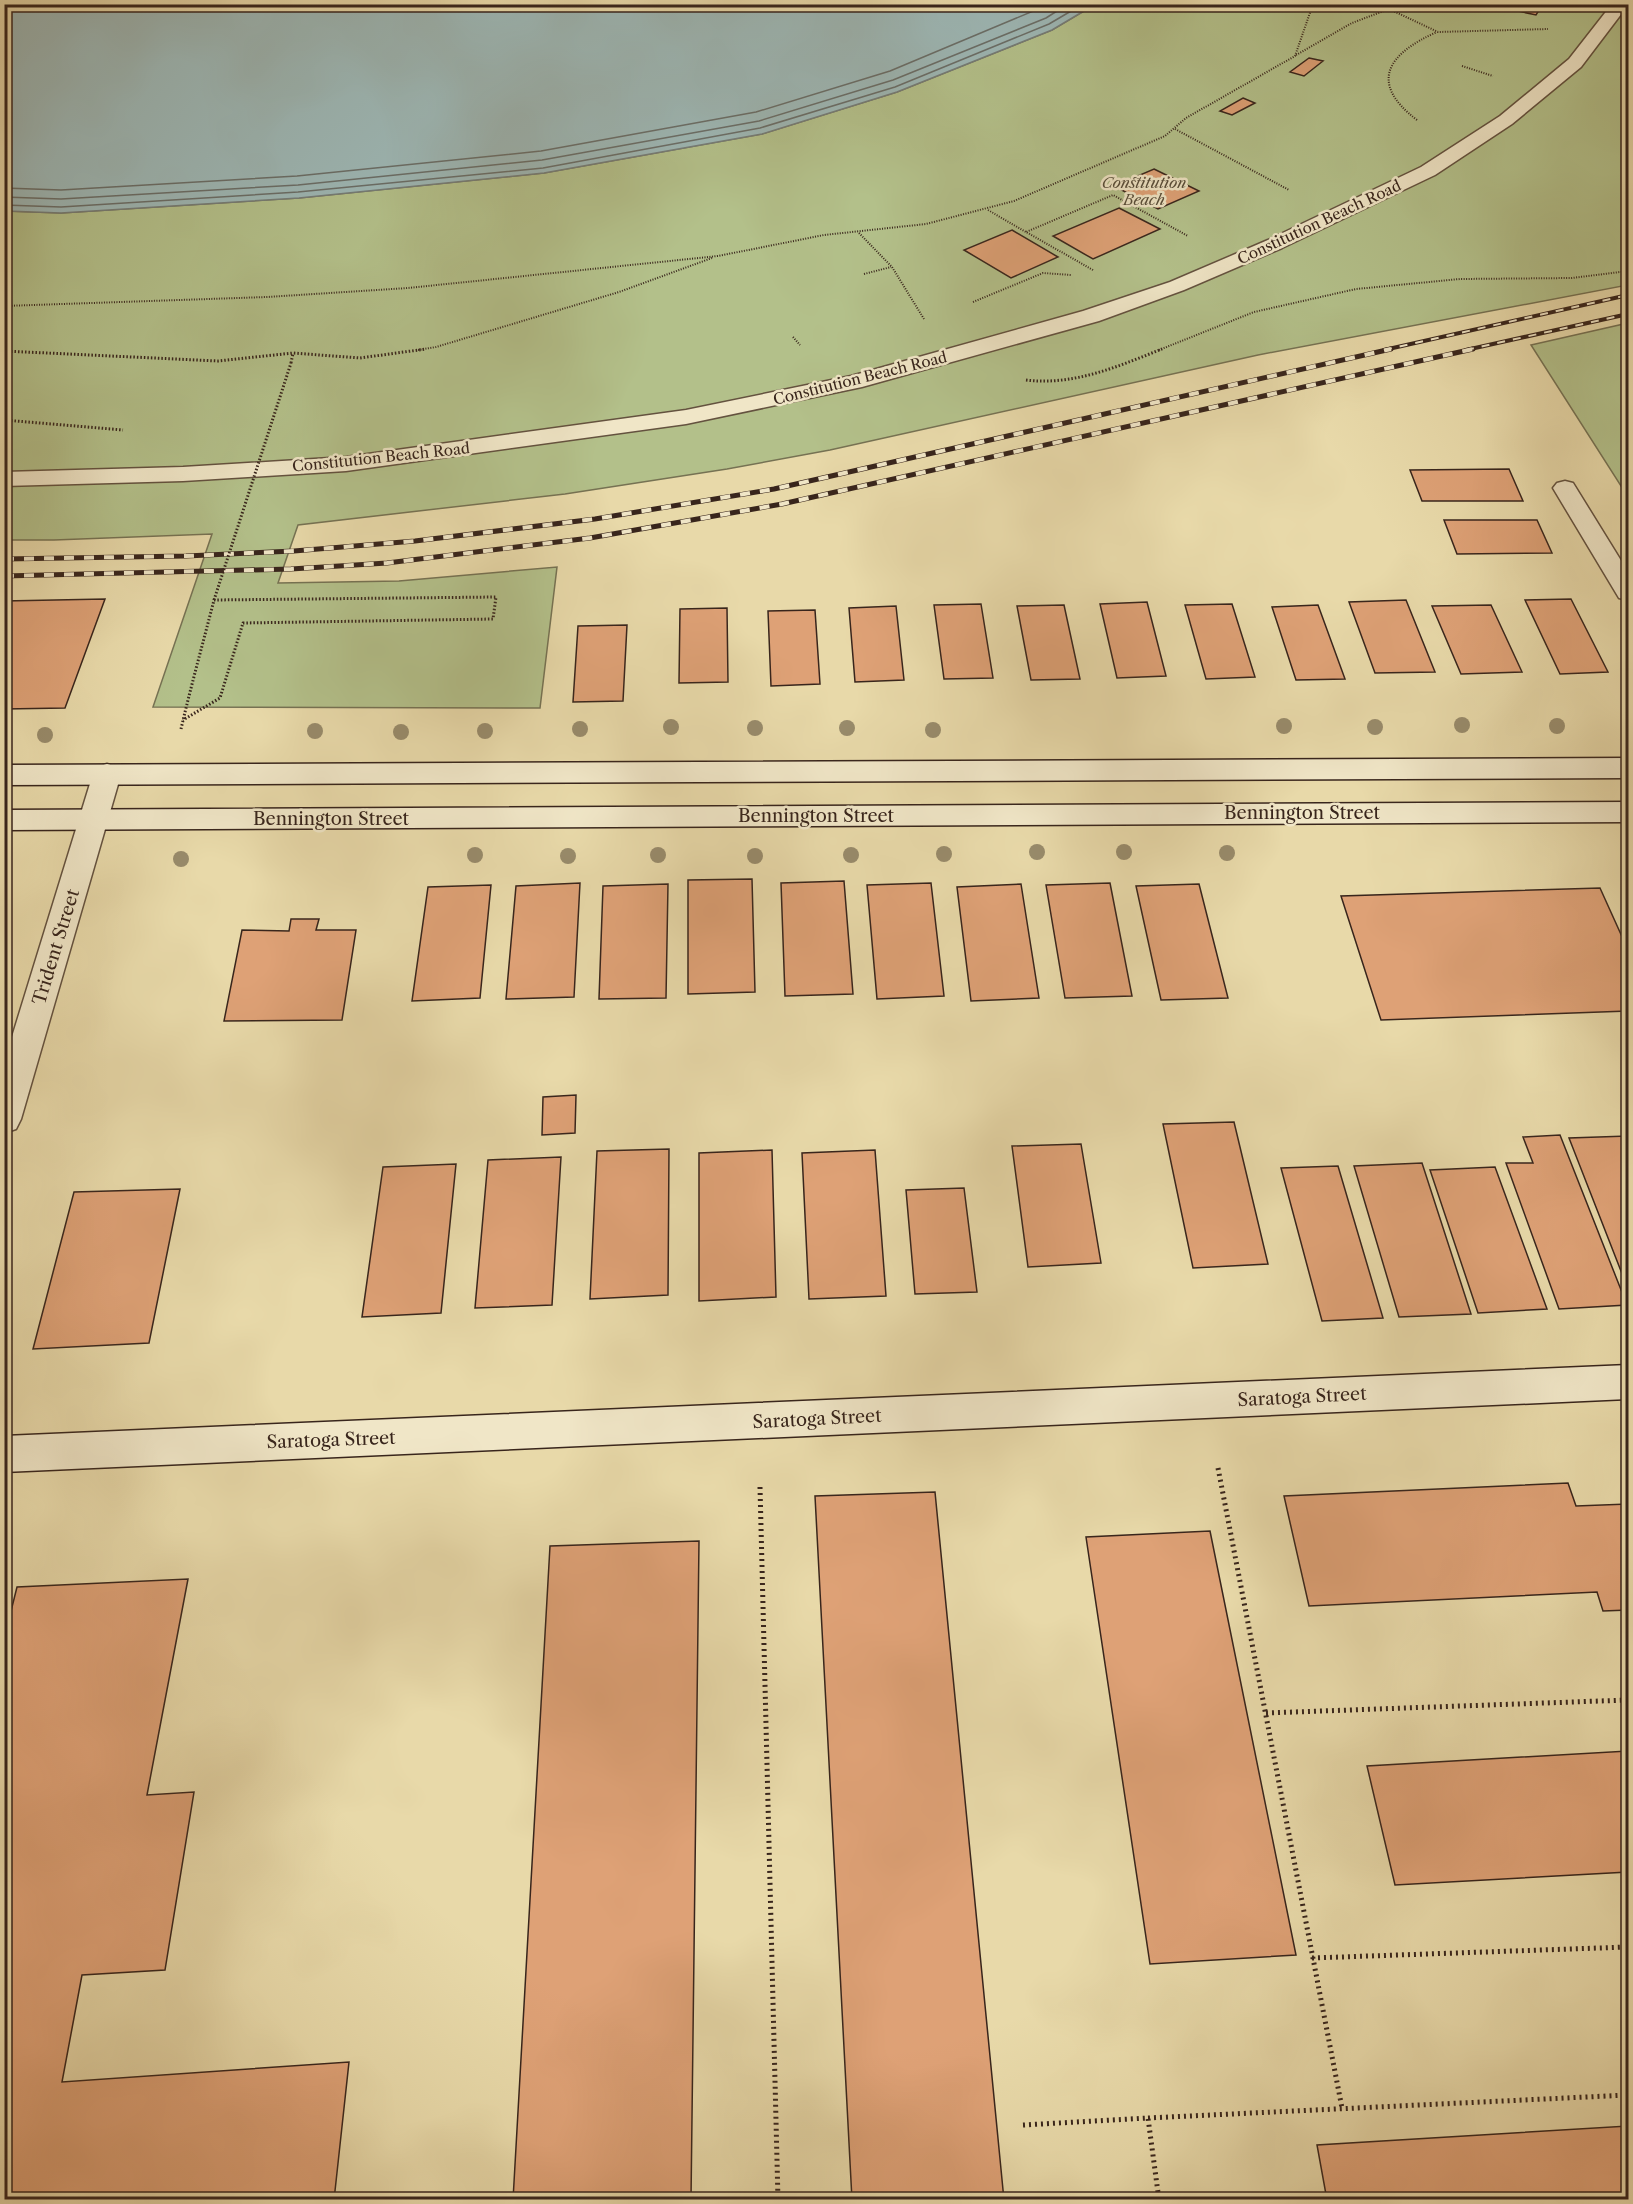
<svg xmlns="http://www.w3.org/2000/svg" width="1633" height="2204" font-family="'Libre Caslon Text',serif">
  <rect width="100%" height="100%" fill="#e8d9a9"/>
  <filter id="stains"><feTurbulence type="fractalNoise" baseFrequency=".00333" numOctaves="4"/><feColorMatrix values="0 0 0 0 .2 0 0 0 0 .09 0 0 0 0 .02 0 0 0 .5 -.17"/></filter>
  <radialGradient id="worn" r=".72"><stop offset=".6" stop-color="#630" stop-opacity="0"/><stop offset="1" stop-color="#630" stop-opacity=".3"/></radialGradient>
  <path fill="#b3c08a" stroke="#767253" stroke-width="1.5" d="M1094 5H1628V285L1258 355 830 450 727 469 565 494 298 525 278 583 399 581 557 567 540 708 153 707 212 534 54 540H5V211L61 213 299 198 544 173 762 134 897 92 1052 30Z
    M1628 323V497L1531 345Z"/>
  <path fill="#9db7b5" stroke="#757d78" stroke-width="1.5" d="M5 4H1094V5L1052 30 897 92 762 134 544 173 299 198 61 213 5 211Z"/>
  <g fill="none" stroke-linecap="round" stroke-linejoin="round">
    <path stroke="#6a6e68" stroke-width="1.5" d="M4 188 61 190 297 176 541 151 756 112 890 71 1050 4
      M4 197 61 199 298 185 542 160 759 121 893 80 1046 18 1068 4
      M4 205 61 207 298 192 543 168 760 128 895 87 1049 24 1083 4"/>
  </g>
  <path fill="#dea176" stroke="#38251c" stroke-width="1.5" d="M1486 4H1543L1536 15Z
    M1309 58 1323 61 1304 76 1290 72Z
    M1243 98 1255 103 1232 115 1220 111Z
    M1154 169 1199 191 1158 209 1114 186Z
    M1119 208 1160 229 1093 259 1053 236Z
    M1012 230 1058 257 1011 278 964 250Z
    M1509 469 1523 501H1422L1410 470Z
    M1444 520H1537L1552 553 1457 554Z
    M105 599 65 708 4 709V601Z
    M1571 599 1608 672 1560 674 1525 600Z
    M1406 600 1435 672 1375 673 1349 602Z
    M1147 602 1166 676 1117 678 1100 604Z
    M981 604 993 678 944 679 934 605Z
    M1232 604 1255 677 1206 679 1185 605Z
    M1064 605 1080 679 1031 680 1017 606Z
    M1318 605 1345 679 1296 680 1272 607Z
    M1491 605 1522 672 1461 674 1432 606Z
    M896 606 904 680 855 682 849 608Z
    M727 608 728 682 679 683 680 609Z
    M815 610 820 684 771 686 768 611Z
    M627 625 623 701 573 702 578 626Z
    M752 879 755 992 688 994V880Z
    M844 881 853 994 785 996 781 883Z
    M580 883 574 997 506 999 516 886Z
    M931 883 944 996 877 999 867 885Z
    M1110 883 1132 996 1065 998 1046 885Z
    M668 884 666 998 599 999 603 886Z
    M1021 884 1039 998 971 1001 957 887Z
    M1199 884 1228 998 1161 1000 1136 886Z
    M491 885 480 998 412 1001 428 887Z
    M1600 888 1628 950V1011L1381 1020 1341 896Z
    M291 919H319L316 930H356L342 1020 224 1021 242 930 289 931Z
    M576 1095 575 1133 542 1135 543 1097Z
    M1234 1122 1268 1264 1193 1268 1163 1124Z
    M1560 1135 1627 1305 1559 1309 1506 1163H1533L1523 1137Z
    M1628 1136V1289L1569 1138Z
    M1081 1144 1101 1263 1028 1267 1012 1146Z
    M669 1149 668 1295 590 1299 597 1151Z
    M772 1150 776 1297 699 1301V1153Z
    M875 1150 886 1296 809 1299 802 1153Z
    M561 1157 552 1305 475 1308 488 1160Z
    M1422 1163 1471 1314 1399 1317 1354 1166Z
    M456 1164 441 1313 362 1317 383 1167Z
    M1338 1166 1383 1318 1322 1321 1281 1168Z
    M1495 1167 1547 1309 1478 1313 1430 1170Z
    M964 1188 977 1292 915 1294 906 1190Z
    M180 1189 149 1343 33 1349 74 1192Z
    M1568 1483 1576 1506 1628 1504V1610L1603 1611 1597 1592 1309 1606 1284 1496Z
    M935 1492 1004 2200H852L815 1496Z
    M1210 1531 1296 1955 1150 1964 1086 1537Z
    M699 1541 691 2200H513L550 1546Z
    M188 1579 147 1795 194 1792 165 1970 82 1975 62 2082 349 2062 334 2200H4V1639L17 1587Z
    M1628 1751V1872L1395 1885 1367 1766Z
    M1628 2126V2200H1327L1317 2145Z"/>
  <g fill="none" stroke-linecap="round" stroke-linejoin="round">
    <defs>
      <path id="minor" d="M1612 4 1628 5 1581 67 1512 124 1435 175 1282 248 1184 290 1099 321 862 387 686 424 346 471 183 481 4 486V472L183 467 346 457 686 410 851 376 1083 311 1170 282 1268 240 1421 167 1500 116 1569 59Z
        M1565 481 1573 483 1628 572V600L1619 598 1553 488 1557 483Z
        M107 764 117 767 121 774 21 1119 16 1129 4 1133V1063L93 774 97 767Z"/>
      <path id="secondary" d="M1628 758V778L4 785V765Z
        M1628 802V822L4 830V810Z
        M1628 1365V1399L4 1472V1436Z"/>
    </defs>
    <use href="#minor" stroke="#64523f" stroke-width="3"/>
    <use href="#secondary" stroke="#38251c" stroke-width="3"/>
    <path stroke="#38251c" stroke-width="2" stroke-dasharray="1 1.5" stroke-linecap="butt" d="M1296 55 1352 23 1389 9 1438 32 1548 29
      M1462 66 1493 76
      M1417 120C1367 82 1389 53 1437 32
      M1175 129 1289 190
      M988 210 1026 232
      M859 233 892 267 924 319
      M1093 270 1026 232 1113 195 1188 236
      M864 274 891 267
      M973 302 1043 273 1071 275
      M4 306 267 297 408 288 718 256 824 235 926 224 1014 201 1165 136 1186 118 1295 56 1313 4
      M793 337 800 345
      M418 350 436 347 619 292 712 258
      M1159 350 1254 312 1356 289 1460 279 1572 278 1628 271"/>
    <path stroke="#38251c" stroke-width="3" stroke-dasharray="1.5 2" stroke-linecap="butt" d="M4 351 218 361 293 353 360 358 426 349
      M291 363 293 353
      M1026 380C1074 386 1119 366 1162 349
      M4 420 123 430
      M181 729C191 686 203 643 214 600L496 597 493 619 243 623 220 698 183 720"/>
    <path stroke="#38251c" stroke-width="5" stroke-dasharray="2 4" stroke-linecap="butt" d="M1218 1468 1342 2108
      M760 1487 778 2200
      M1266 1713 1628 1700
      M1312 1958 1628 1947
      M1148 2118 1628 2095
      M1023 2125 1148 2118 1159 2200"/>
    <use href="#minor" fill="#f0e6c7" fill-rule="evenodd"/>
    <use href="#secondary" fill="#f0e6c7" fill-rule="evenodd"/>
    <defs>
      <path id="rail-far1" d="M1384 350 1628 295
        M1466 350 1628 314"/>
      <path id="rail" d="M4 559 186 556 294 551 415 541 595 519 774 489 1391 349
        M4 576 291 569 387 563 590 538 782 504 1473 349"/>
    </defs>
    <use href="#rail-far1" stroke="#38251c" stroke-width="4"/>
    <use href="#rail" stroke="#38251c" stroke-width="5"/>
    <use href="#rail-far1" stroke="#f0e6c7" stroke-width="2" stroke-dasharray="8" stroke-linecap="butt"/>
    <use href="#rail" stroke="#f0e6c7" stroke-width="4" stroke-dasharray="10" stroke-linecap="butt"/>
    <path stroke="#38251c" stroke-width="3" stroke-dasharray="1.5 2" stroke-linecap="butt" d="M214 600 291 363"/>
  </g>
  <g fill="#988b6b">
    <circle cx="1462" cy="725" r="8"/>
    <circle cx="1284" cy="726" r="8"/>
    <circle cx="1557" cy="726" r="8"/>
    <circle cx="671" cy="727" r="8"/>
    <circle cx="1375" cy="727" r="8"/>
    <circle cx="755" cy="728" r="8"/>
    <circle cx="847" cy="728" r="8"/>
    <circle cx="580" cy="729" r="8"/>
    <circle cx="933" cy="730" r="8"/>
    <circle cx="315" cy="731" r="8"/>
    <circle cx="485" cy="731" r="8"/>
    <circle cx="401" cy="732" r="8"/>
    <circle cx="45" cy="735" r="8"/>
    <circle cx="1037" cy="852" r="8"/>
    <circle cx="1124" cy="852" r="8"/>
    <circle cx="1227" cy="853" r="8"/>
    <circle cx="944" cy="854" r="8"/>
    <circle cx="475" cy="855" r="8"/>
    <circle cx="658" cy="855" r="8"/>
    <circle cx="851" cy="855" r="8"/>
    <circle cx="568" cy="856" r="8"/>
    <circle cx="755" cy="856" r="8"/>
    <circle cx="181" cy="859" r="8"/>
  </g>
  <g text-anchor="middle" dominant-baseline="central" stroke-width="5" stroke-linejoin="round" paint-order="stroke">
    <g font-size="15" font-style="italic" fill="#574c38" stroke="#f0e6c7">
      <text x="1144" y="182">Constitution<tspan x="1144" dy="17">Beach</tspan></text>
    </g>
    <g font-size="15" fill="#38251c" stroke="#f0e6c7">
      <text transform="translate(1319 222) rotate(-25)">Constitution Beach Road</text>
      <text transform="translate(860 378) rotate(-14)">Constitution Beach Road</text>
      <text transform="translate(381 457) rotate(-6)">Constitution Beach Road</text>
    </g>
    <g font-size="18" fill="#38251c" stroke="#f0e6c7">
      <text x="1302" y="813">Bennington Street</text>
      <text x="816" y="816">Bennington Street</text>
      <text x="331" y="819">Bennington Street</text>
      <text transform="translate(56 947) rotate(-73)">Trident Street</text>
      <text transform="translate(1302 1397) rotate(-3)">Saratoga Street</text>
      <text transform="translate(817 1419) rotate(-3)">Saratoga Street</text>
      <text transform="translate(331 1440) rotate(-2)">Saratoga Street</text>
    </g>
  </g>
  <rect width="1633" height="2204" fill="none" stroke="#e8d9a9" stroke-width="24"/>
  <rect x="6" y="6" width="1621" height="2192" fill="none" stroke="#38251c" stroke-width="3"/>
  <rect x="12" y="12" width="1609" height="2180" fill="none" stroke="#38251c" stroke-width="1.5"/>
  <rect width="100%" height="100%" filter="url(#stains)"/>
  <rect width="100%" height="100%" fill="url(#worn)"/>
</svg>
